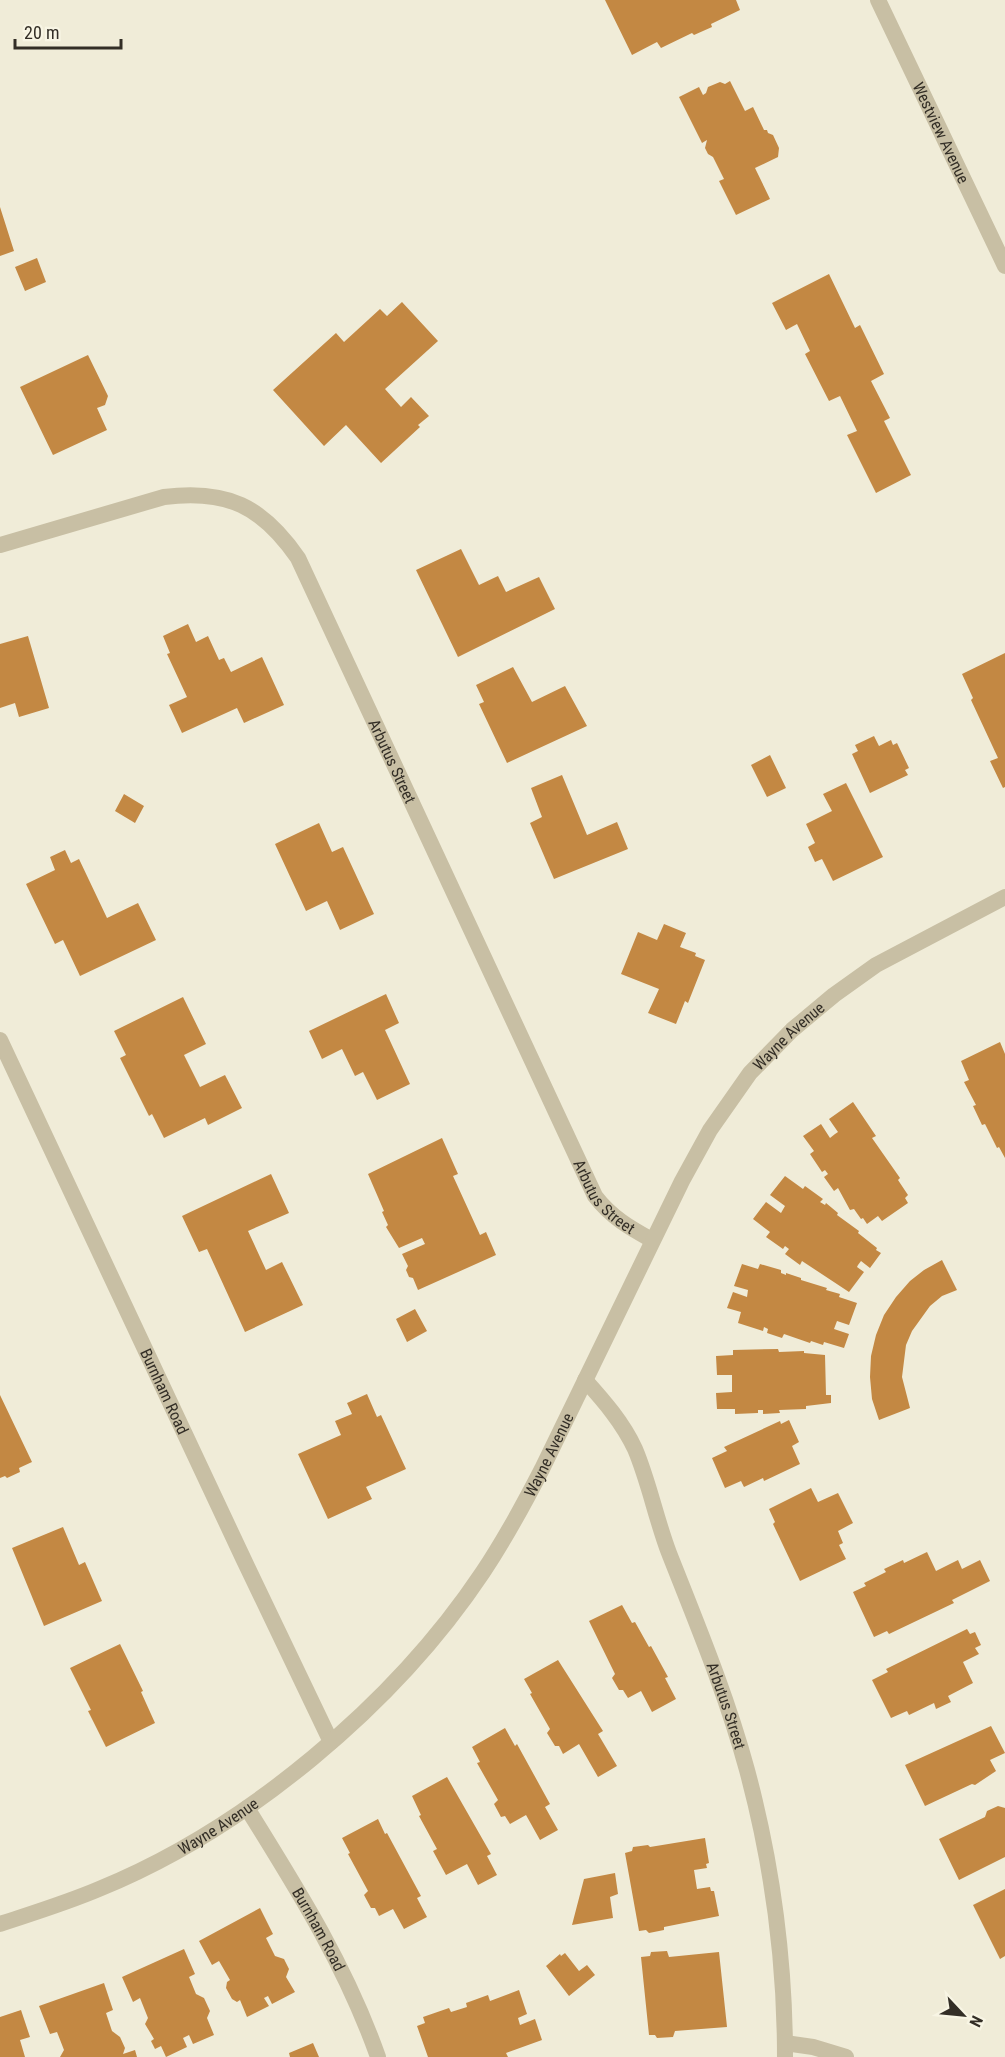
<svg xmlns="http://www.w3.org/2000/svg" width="1005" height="2057" font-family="'Roboto Condensed',sans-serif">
  <rect width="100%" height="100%" fill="#f0ecd8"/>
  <path fill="#c38843" d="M605 0H736L740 10 711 24 712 27 694 35 692 33 661 48 657 42 632 55Z
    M730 81 745 111 753 107 764 130H767L768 133 773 135 779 148 778 157 755 168 770 199 736 215 719 181 724 179 713 157 708 154 705 148 707 140 702 143 679 97 699 87 703 95 706 93 708 87 720 82 725 84Z
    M0 207 14 251 0 256Z
    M37 258 46 282 25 291 15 267Z
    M829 274 855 328 860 325 884 374 871 381 890 418 884 421 911 475 876 493 847 435 857 431 840 396 829 401 805 354 810 351 797 324 786 330 772 303Z
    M402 302 438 341 385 389 401 407 411 397 429 416 418 425 420 427 381 463 346 425 324 446 273 390 336 333 344 342 380 309 387 316Z
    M88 355 108 396 105 405 97 408 107 430 53 455 20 387Z
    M461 549 479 585 498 576 506 592 539 577 555 609 458 657 416 570Z
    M188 624 196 642 208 636 219 660 224 658 231 672 262 657 284 705 244 723 237 708 182 733 169 705 187 697 167 654 170 653 163 636Z
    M28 636 49 708 19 717 15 703 0 708V644Z
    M1005 653V787L1003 788 990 761 998 758 971 700 973 698 962 674Z
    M513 667 532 702 565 686 587 726 507 763 479 704 484 702 476 685Z
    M874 736 879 746 891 740 893 745 897 743 909 768 905 770 908 775 870 793 852 754 858 751 855 745Z
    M770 755 786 788 767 797 751 765Z
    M562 775 587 835 617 822 628 849 554 879 530 823 542 817 531 788Z
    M846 783 883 857 833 881 822 859 815 862 808 847 815 843 806 824 832 811 823 794Z
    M124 794 144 806 135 823 115 811Z
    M319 823 332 852 343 847 374 914 340 930 327 901 306 911 275 844Z
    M65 850 71 863 79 859 107 918 138 903 156 940 80 976 63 940 55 944 26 884 55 870 50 857Z
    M664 924 686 933 680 947 696 953 695 956 705 960 688 1003 685 1001 676 1024 648 1013 659 989 621 974 638 932 657 940Z
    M386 994 399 1023 385 1030 410 1084 377 1100 363 1072 355 1076 342 1049 322 1059 309 1031Z
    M183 997 206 1044 184 1055 200 1087 225 1075 242 1108 208 1125 205 1118 164 1138 152 1114 149 1116 120 1058 126 1055 114 1031Z
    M1000 1042 1005 1054V1158L999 1147 997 1148 985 1124 982 1125 973 1106 976 1105 964 1082 969 1080 961 1061Z
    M853 1102 876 1136 872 1138 900 1178 898 1180 908 1195 905 1198 908 1203 882 1221 878 1216 867 1224 863 1218 861 1219 854 1209 850 1210 838 1188 834 1191 824 1177 828 1174 825 1170 822 1172 810 1154 814 1151 803 1136 821 1124 830 1138 835 1134 838 1132 829 1119Z
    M442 1138 458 1174 453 1176 480 1235 486 1232 496 1255 418 1290 413 1278 409 1277 406 1270 408 1266 402 1254 425 1244 422 1238 399 1248 386 1227 388 1225 382 1212 384 1211 368 1174Z
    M271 1174 289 1213 248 1231 266 1270 282 1262 303 1305 245 1332 207 1249 199 1252 182 1216Z
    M785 1176 803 1189 805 1186 823 1199 820 1202 825 1205 826 1203 838 1213 837 1215 859 1231 858 1233 877 1248 876 1250 881 1253 870 1268 861 1261 858 1265 857 1267 864 1272 849 1292 802 1261 800 1265 785 1254 789 1249 785 1246 783 1249 766 1237 770 1232 753 1219 766 1202 781 1213 785 1206 770 1195Z
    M942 1260 957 1290 942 1296 930 1306 912 1331 906 1345 902 1377 910 1408 879 1420 872 1399 870 1377 871 1356 876 1335 884 1315 896 1297 910 1281 924 1270Z
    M742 1264 758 1269 760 1264 781 1270V1273L786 1275V1273L801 1278V1280L827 1288 826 1290 840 1294 839 1297 857 1303 849 1325 837 1321 834 1329 849 1334 844 1348 824 1342 823 1345 811 1341 810 1343 784 1334 782 1338 767 1333 768 1329 764 1327 763 1331 738 1323 741 1312 727 1308 733 1292 747 1297 748 1290 734 1286Z
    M415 1309 427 1331 407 1342 396 1319Z
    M778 1349 779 1352 804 1351V1353L825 1355 826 1395H831V1403L806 1406V1409L779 1410 780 1413 763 1414V1410H758V1413L735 1414V1409H717L716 1393 732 1392V1375H717L716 1356 733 1355V1350Z
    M367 1394 377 1417 381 1415 406 1469 366 1487 372 1499 328 1519 298 1454 341 1435 335 1421 352 1414 347 1403Z
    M0 1395 32 1462 19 1468 20 1472 7 1478 5 1476 0 1478Z
    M789 1420 799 1442 792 1446 800 1464 764 1481 763 1478 744 1487 741 1481 725 1488 712 1458 727 1451 724 1447 780 1421 781 1424Z
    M811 1488 818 1502 838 1493 853 1523 838 1531 843 1543 839 1545 846 1559 800 1581 773 1524 775 1522 769 1509Z
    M63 1527 79 1565 85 1562 102 1601 44 1626 12 1548Z
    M927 1552 936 1571 958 1560 962 1569 980 1560 990 1581 952 1600 954 1603 889 1634 887 1631 874 1637 853 1592 866 1586 864 1583 886 1572 884 1569 903 1560 904 1563Z
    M622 1605 632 1623 635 1622 649 1647 651 1646 668 1677 665 1678 676 1699 652 1712 641 1691 628 1698 623 1690H619L612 1678 615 1674 589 1621Z
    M967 1629 970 1634 975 1632 981 1645 975 1648 979 1654 963 1662 973 1683 948 1696 951 1702 936 1709 934 1703 909 1715 907 1711 891 1718 872 1680 888 1672 886 1669Z
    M120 1644 143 1691 141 1692 155 1723 106 1747 88 1711 91 1710 70 1668Z
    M558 1660 603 1731 598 1734 617 1766 598 1777 579 1744 563 1754 559 1746H555L547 1733 550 1729 530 1694 532 1693 524 1679Z
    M991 1726 1005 1753 990 1760 996 1771 975 1785 972 1784 925 1806 905 1765Z
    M505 1728 515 1746 517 1744 550 1804 545 1807 558 1830 540 1840 526 1815 510 1824 505 1816 501 1817 494 1804 498 1800 477 1763 480 1762 472 1747Z
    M447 1777 491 1854 487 1856 497 1875 478 1885 467 1864 446 1875 433 1851 437 1849 419 1816 421 1815 412 1796Z
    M998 1806 1005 1808V1857L959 1880 939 1839 985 1817 987 1811Z
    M378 1819 385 1834 387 1833 421 1896 417 1898 427 1917 404 1929 393 1909 379 1916 375 1908H371L364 1895 368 1891 348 1854 350 1853 342 1838Z
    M705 1838 709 1863 706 1864 707 1868 694 1870 697 1889 710 1887 711 1891H714L719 1916 664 1927V1930L649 1933 646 1930 639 1931 625 1853 632 1851 633 1847 648 1845 650 1847Z
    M615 1873 618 1894 610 1897 613 1918 572 1925 584 1879Z
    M1005 1889V1956L1000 1959 973 1905Z
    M260 1908 273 1934 266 1938 275 1956 284 1959 289 1969 286 1977 295 1992 272 2004 268 1996 264 1998 269 2006 247 2017 240 2000 237 2002 232 1999 226 1988 227 1982 230 1980 219 1961 212 1965 199 1941Z
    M184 1949 195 1974 189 1977 196 1994 204 1998 210 2011 207 2018 214 2035 193 2044 189 2035 183 2038 187 2047 166 2057 161 2046 155 2049 151 2041 154 2039 145 2024 148 2018 140 1998 133 2002 122 1977Z
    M667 1951 669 1957 719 1952 727 2027 675 2031 673 2037 657 2038 655 2035H649L641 1957 650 1956 651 1952Z
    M565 1953 579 1971 587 1965 595 1975 569 1996 546 1966 560 1954 561 1956Z
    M104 1983 113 2010 106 2013 112 2031 120 2037 125 2048 123 2054 135 2050 137 2057H60L64 2050 57 2032 50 2034 39 2006Z
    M519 1990 527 2014 518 2018 520 2025 535 2019 542 2040 506 2053 508 2057H428L417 2026 425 2023 423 2017 449 2008 451 2012 467 2007 466 2003 488 1995 490 2001Z
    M21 2010 30 2037 20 2040 25 2057H0V2017Z
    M313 2043 319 2057H290L289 2053Z"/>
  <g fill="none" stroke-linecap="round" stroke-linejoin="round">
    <g stroke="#c8bfa4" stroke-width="16">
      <path id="s1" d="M878 0 1005 266"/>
      <path id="s2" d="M0 545 164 497C227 489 262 506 298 558L595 1196C611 1217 630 1228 652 1240"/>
      <path id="s3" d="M0 1040 243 1558 331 1742"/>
      <path id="s4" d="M585 1380C604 1401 623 1423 635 1449 649 1482 656 1519 669 1553 697 1624 727 1696 747 1770 772 1863 785 1961 785 2057"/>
      <path id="s5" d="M247 1808C298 1890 346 1966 378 2057"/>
      <path id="s6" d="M0 1924C33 1913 66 1903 99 1889 246 1829 395 1704 483 1572 505 1539 524 1504 542 1469L682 1181 710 1130 750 1073 792 1030 834 995 876 965 1005 897"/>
      <path d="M785 2043 813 2047 846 2057"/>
    </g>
  </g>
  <g text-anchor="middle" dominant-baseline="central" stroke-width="4.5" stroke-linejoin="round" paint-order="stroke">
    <g font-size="16" fill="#332e26" stroke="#f8f5e4">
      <text stroke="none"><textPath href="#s1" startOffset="147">Westview Avenue</textPath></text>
      <text stroke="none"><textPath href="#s2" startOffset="552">Arbutus Street</textPath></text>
      <text stroke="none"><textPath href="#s6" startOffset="1230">Wayne Avenue</textPath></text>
      <text stroke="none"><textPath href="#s2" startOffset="1038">Arbutus Street</textPath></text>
      <text stroke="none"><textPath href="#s3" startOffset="388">Burnham Road</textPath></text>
      <text stroke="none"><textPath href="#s6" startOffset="744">Wayne Avenue</textPath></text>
      <text stroke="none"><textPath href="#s4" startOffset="358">Arbutus Street</textPath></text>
      <text stroke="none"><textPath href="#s6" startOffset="240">Wayne Avenue</textPath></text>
      <text stroke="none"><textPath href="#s5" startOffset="141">Burnham Road</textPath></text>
    </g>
  </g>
  <g transform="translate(963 2015) rotate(116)" stroke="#f8f5e4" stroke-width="4.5" paint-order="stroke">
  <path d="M0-4.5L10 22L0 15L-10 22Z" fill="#332e26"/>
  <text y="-9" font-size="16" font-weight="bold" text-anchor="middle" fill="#332e26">N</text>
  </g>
  <path d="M15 39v9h106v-9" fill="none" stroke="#332e26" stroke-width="3"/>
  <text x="24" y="39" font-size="18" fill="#332e26" stroke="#f8f5e4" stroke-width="4.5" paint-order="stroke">20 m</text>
</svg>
